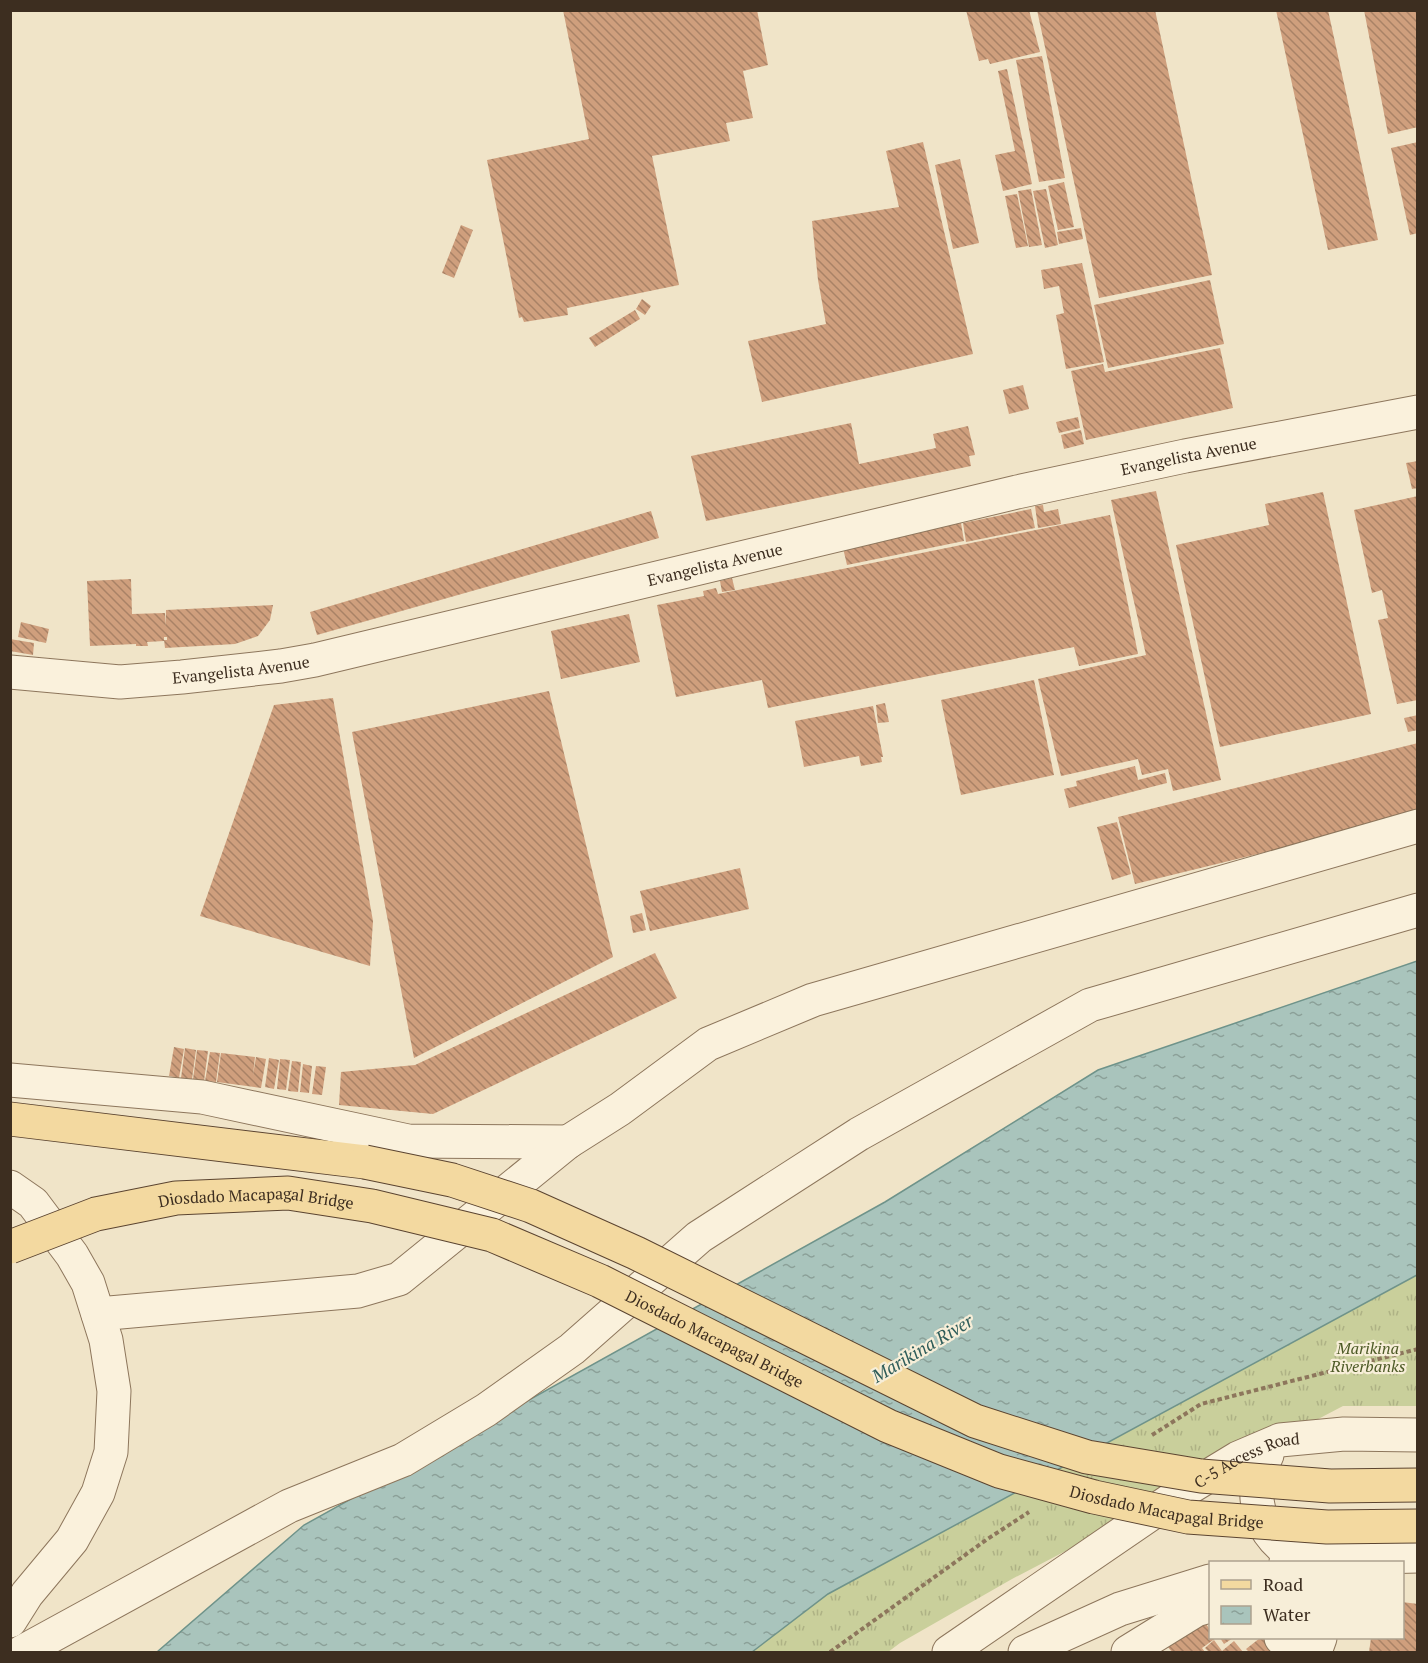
<svg xmlns="http://www.w3.org/2000/svg" width="1428" height="1663" font-family="'PT Serif',serif">
  <defs>
    <pattern id="grass-tufts" width="24" height="20" patternUnits="userSpaceOnUse" patternTransform="scale(1.5)"><rect width="24" height="20" fill="#c9cf9b"/><path d="M3 7l-1-3M5 7V3M7 7l1-3M15 17l-1-3M17 17v-4M19 17l1-3" fill="none" stroke="#aeb285"/></pattern>
    <pattern id="water-ripples" width="26" height="14" patternUnits="userSpaceOnUse" patternTransform="scale(1.5)"><rect width="26" height="14" fill="#a9c4bc"/><path d="M2 4q2-2 4 0t4 0M15 11q2-2 4 0t4 0" fill="none" stroke="#8ba098"/></pattern>
    <pattern id="building-back-hatch" width="6" height="6" patternUnits="userSpaceOnUse" patternTransform="scale(1.5)"><rect width="6" height="6" fill="#cf9f7d"/><path d="M-1 5l2 2M0 0l6 6M5-1l2 2" fill="none" stroke="#a98266"/></pattern>
  </defs>
  <rect width="100%" height="100%" fill="#f0e4c8"/>
  <path fill="url(#grass-tufts)" d="M1417 1275V1406H1343L1012 1579 900 1643 888 1652H752L828 1594Z"/>
  <path fill="url(#water-ripples)" stroke="#6f938a" stroke-width="1.5" d="M1417 961V1275L828 1594 752 1652H157L304 1525 885 1202 1098 1070Z"/>
  <path fill="url(#building-back-hatch)" d="M563 10H757L768 65 743 71 753 118 726 123 730 141 652 156 679 285 567 308 568 315 524 322 522 317 519 318 487 160 589 139Z
    M966 10H1029L1040 52 990 64 988 59 979 61Z
    M1037 10H1155L1212 275 1099 298Z
    M1276 10H1328L1378 240 1328 250Z
    M1364 10H1418V127L1388 134Z
    M1042 56 1065 178 1039 182 1016 60Z
    M1007 69 1032 184 1003 191 995 155 1015 151 998 71Z
    M923 142 973 354 762 402 748 341 826 324 818 280 812 221 899 207 886 151Z
    M1418 142V233L1410 235 1391 148Z
    M960 159 979 243 953 249 935 165Z
    M1064 182 1074 227 1058 230 1048 186Z
    M1031 189 1042 245 1029 247 1018 191Z
    M1046 189 1058 245 1045 248 1033 191Z
    M1017 194 1028 246 1016 248 1005 196Z
    M461 225 473 230 454 278 442 273Z
    M1081 228 1083 239 1059 244 1057 232Z
    M1082 263 1104 362 1066 369 1056 315 1064 313 1059 286 1044 289 1041 270Z
    M1210 280 1224 344 1108 368 1094 305Z
    M642 299 651 306 645 315 636 309Z
    M635 310 640 319 595 347 589 338Z
    M1220 348 1233 408 1086 440 1071 371 1103 364 1105 372Z
    M1023 385 1029 409 1009 414 1003 390Z
    M1078 417 1080 428 1059 433 1056 422Z
    M851 423 859 464 936 448 933 434 968 426 975 455 969 456 971 466 706 521 691 456Z
    M1081 430 1084 444 1064 449 1061 435Z
    M1418 461V488L1412 489 1406 463Z
    M1156 491 1221 780 1173 791 1168 769 1142 775 1138 759 1061 776 1038 679 1146 655 1111 500Z
    M1323 492 1371 714 1220 747 1176 545 1269 525 1265 504Z
    M1418 496V700L1397 704 1378 620 1388 618 1382 590 1372 593 1354 510Z
    M1043 505 1044 512 1058 509 1061 524 1038 528 1035 506Z
    M1031 509 1035 528 966 542 963 523Z
    M651 511 659 538 317 635 310 612Z
    M1110 515 1138 654 1079 666 1074 647 768 708 762 680 676 697 657 605 704 596 703 591 716 588 718 594Z
    M961 523 964 541 847 565 843 548Z
    M732 578 735 590 722 592 720 581Z
    M131 579 132 614 165 613 166 626V610L273 605 270 620 258 636 235 644 165 648 164 640H167V637H164V641L147 642 148 646H136V644L90 646 87 581Z
    M629 614 640 662 561 679 551 631Z
    M21 622 49 629 46 643 18 637Z
    M10 639 34 643 33 655 10 651Z
    M1034 680 1054 775 961 795 941 700Z
    M549 691 613 957 414 1058 352 732Z
    M333 698 373 921 370 966 200 916 274 705Z
    M885 703 889 722 878 723 876 705Z
    M873 706 883 757H881L882 762 861 766 859 756 804 767 795 721Z
    M1418 715V730L1408 732 1404 718Z
    M1418 743V815L1135 884 1118 817Z
    M1135 766 1138 780 1165 773 1167 783 1069 808 1064 789 1077 786 1076 781Z
    M1117 822 1131 874 1112 880 1097 827Z
    M740 868 749 909 650 931 640 891Z
    M642 913 646 930 633 933 630 916Z
    M655 953 677 998 433 1114 339 1105 341 1072 415 1065Z
    M174 1047 184 1049 179 1078 169 1076Z
    M185 1048 196 1050 192 1079 181 1078Z
    M197 1050 208 1051 204 1081 193 1079Z
    M210 1052 220 1053 216 1082 205 1081Z
    M221 1053 255 1057 253 1075 256 1057 266 1059 261 1088 217 1082Z
    M269 1058 279 1060 274 1089 265 1087Z
    M280 1059 290 1060 286 1090 277 1089Z
    M292 1061 301 1062 298 1092 288 1091Z
    M303 1064 312 1066 309 1093 300 1092Z
    M316 1066 326 1067 322 1095 312 1094Z
    M1402 1602 1418 1604V1652H1369L1371 1638H1402Z
    M1203 1619 1210 1630V1638H1216L1202 1648 1205 1652H1172L1167 1646Z
    M1220 1638H1233L1224 1644Z
    M1260 1638H1264L1276 1652H1249L1246 1649Z
    M1214 1640 1222 1651 1234 1641 1243 1652H1209L1205 1648Z"/>
  <g fill="none" stroke-linecap="round" stroke-linejoin="round">
    <defs>
      <g id="minor">
        <path id="s1" d="M10 672 120 682 182 677 281 666 315 660 1017 492 1185 456 1418 412"/>
        <path d="M10 1080 202 1097 408 1141 568 1142"/>
        <path d="M10 1187 33 1203 72 1255 88 1283 106 1340 114 1391 111 1452 98 1493 72 1540 27 1594 10 1621"/>
        <path d="M98 1314 358 1291 399 1279 568 1142 620 1109 708 1044 813 1000 1418 826"/>
        <path d="M1267 1455C1250 1487 1254 1521 1281 1546 1288 1552 1299 1554 1304 1562"/>
        <path d="M1286 1562 1302 1559 1418 1556"/>
        <path d="M1281 1638 1297 1652"/>
        <path d="M22 1652 289 1506 403 1460 486 1410 572 1349 699 1237 859 1134 1090 1005 1418 910"/>
        <path id="s2" d="M949 1652 1187 1489 1238 1458 1280 1440 1344 1434 1418 1435"/>
        <path d="M1025 1652 1120 1609 1210 1581"/>
        <path d="M1128 1652 1196 1610 1210 1606"/>
        <path d="M1315 1652 1320 1638"/>
      </g>
      <path id="major" d="M10 1119 365 1162"/>
    </defs>
    <use href="#minor" stroke="#8d765c" stroke-width="35"/>
    <use href="#major" stroke="#5b4430" stroke-width="35"/>
    <path stroke="#8d765c" stroke-width="4" stroke-dasharray="4.5 3" stroke-linecap="butt" d="M1152 1435 1201 1404 1418 1349
      M830 1652 986 1540 1029 1512"/>
    <use href="#minor" stroke="#faf1dc" stroke-width="33"/>
    <use href="#major" stroke="#f3d9a0" stroke-width="33"/>
    <defs>
      <g id="major-bridge">
        <path d="M365 1162 452 1180 531 1206 636 1253 975 1421 1087 1457 1201 1476 1330 1486 1418 1485"/>
        <path id="s3" d="M10 1247 96 1214 176 1198 288 1193 372 1206 492 1235 600 1281 888 1426 999 1471 1094 1497 1188 1517 1327 1527 1418 1526"/>
      </g>
    </defs>
    <use href="#major-bridge" stroke="#5b4430" stroke-width="35" stroke-linecap="butt"/>
    <use href="#major-bridge" stroke="#f3d9a0" stroke-width="33"/>
  </g>
  <g text-anchor="middle" dominant-baseline="central" stroke-width="4.5" stroke-linejoin="round" paint-order="stroke">
    <g font-size="16" fill="#3d2e20" stroke="#f7eed8">
      <text stroke="none"><textPath href="#s1" startOffset="1204">Evangelista Avenue</textPath></text>
      <text stroke="none"><textPath href="#s1" startOffset="718">Evangelista Avenue</textPath></text>
      <text stroke="none"><textPath href="#s1" startOffset="232">Evangelista Avenue</textPath></text>
      <text stroke="none"><textPath href="#s3" startOffset="254">Diosdado Macapagal Bridge</textPath></text>
      <text stroke="none"><textPath href="#s3" startOffset="740">Diosdado Macapagal Bridge</textPath></text>
      <text stroke="none"><textPath href="#s2" startOffset="356">C-5 Access Road</textPath></text>
      <text stroke="none"><textPath href="#s3" startOffset="1226">Diosdado Macapagal Bridge</textPath></text>
    </g>
    <g font-size="16" font-style="italic" fill="#4d5a26" stroke="#f7eed8">
      <text x="1368" y="1348">Marikina<tspan x="1368" dy="18">Riverbanks</tspan></text>
    </g>
    <g font-size="18" font-style="italic" fill="#2f5d5a" stroke="#f7eed8">
      <text transform="translate(922 1348) rotate(-31)">Marikina River</text>
    </g>
  </g>
  <rect width="1428" height="1663" fill="none" stroke="#3d2e20" stroke-width="24"/>
  <rect x="1209" y="1561" width="195" height="78" fill="#f7eed8" stroke="#ada18e" stroke-width="1.5"/>
  <rect x="1221" y="1580" width="30" height="9" fill="#f3d9a0" stroke="#ada18e" stroke-width="1.5"/>
  <text x="1263" y="1591" font-size="18" fill="#3d2e20">Road</text>
  <rect x="1221" y="1606" width="30" height="18" fill="url(#water-ripples)" stroke="#ada18e" stroke-width="1.5"/>
  <text x="1263" y="1621" font-size="18" fill="#3d2e20">Water</text>
</svg>
